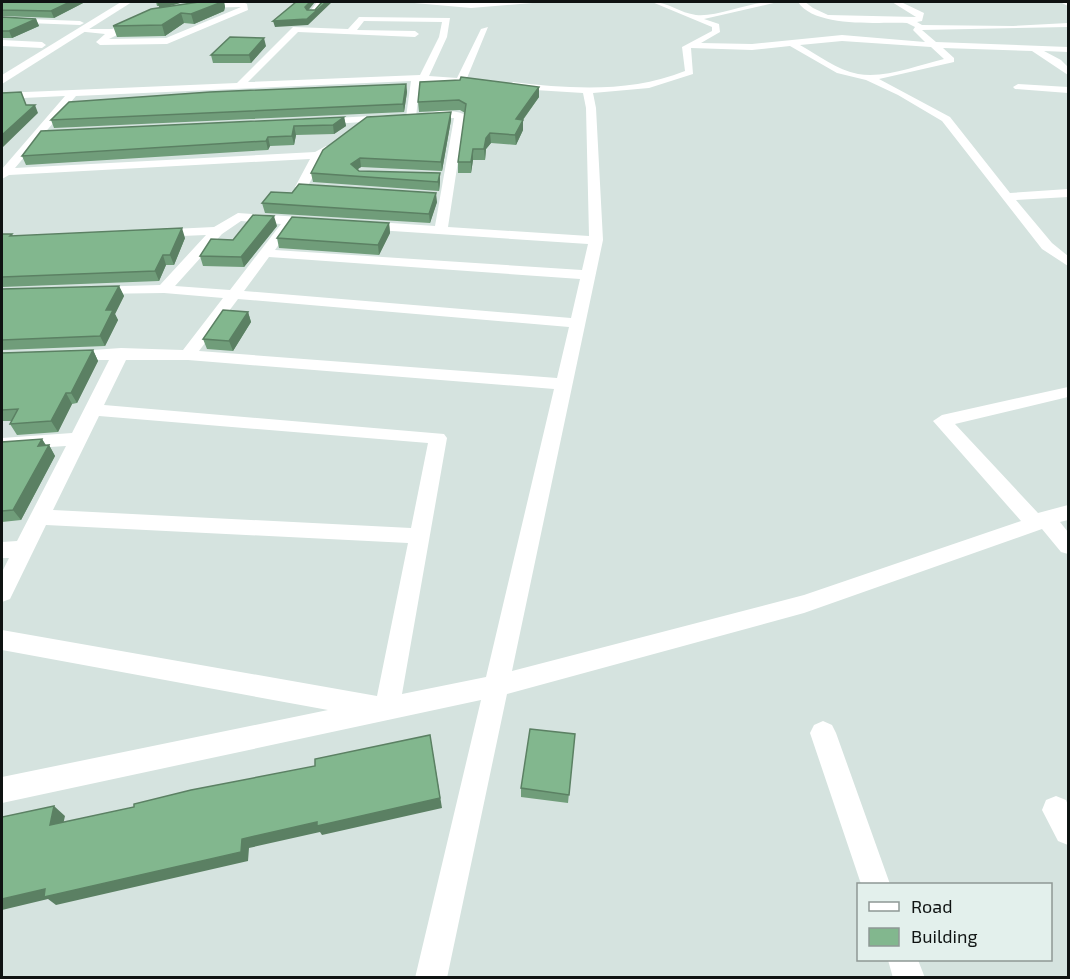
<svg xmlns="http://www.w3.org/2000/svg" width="1070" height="979" font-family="'Exo 2',sans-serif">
  <rect width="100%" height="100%" fill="#d5e3df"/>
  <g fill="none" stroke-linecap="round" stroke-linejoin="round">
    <path fill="#fff" fill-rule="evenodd" d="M243 2 247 4 248 10 167 44 100 45 96 42 105 34 76 31 80 29H112L138 19 141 23 109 39 166 38 241 7 198 8 195 4Z
      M317 2H325L314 14H308Z
      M403 2H545L471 8Z
      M652 2C668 2 680 13 696 15 716 18 753 0 778 2L704 19 719 24 720 32 701 43 752 44 842 35 925 42 913 30 915 27 907 23C878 22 815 28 798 2H805L813 8 828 15 916 17 892 2H901L924 13 922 21 917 22 922 25 1013 26 1068 23V27L922 30 936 42 1068 47V52L1044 51 1061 60 1068 67V75L1032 51 943 48 954 58V62L879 79 950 117 1010 193 1068 189V197L1016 200 1052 243 1068 256V266L1042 249 942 121 898 95 866 80 837 73 790 46 752 50 691 48 693 74 649 88 593 93 596 108 603 240 512 671 804 595 1021 521 933 421 942 415 1068 387V397L955 424 1038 513 1068 505V520L1060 522 1068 532V554L1061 552 1042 529 804 613 507 694 447 978H415L481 700 2 803V777L328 710 2 650V630L377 696 408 543 46 525 10 599 2 602V572L9 558H2V542L17 541 66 446 2 450V438L72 433 109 360H70L62 355 64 352 121 348 183 350 223 298 164 293 95 294 90 293 88 290 90 287 160 285 206 235 157 237 152 236V230L214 227 238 213 315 218 321 222 315 226 293 224 275 250 582 270 588 244 362 229 355 225 362 221 435 226 454 118 426 119 421 116C429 110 457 109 465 115L448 227 589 236 586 108 583 93 535 90 508 85 513 82C571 89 630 93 685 71L682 47 712 31V27ZM842 41 931 47 944 59C918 65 885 79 858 74 837 70 818 55 800 45ZM241 221 281 224 230 290 175 286 222 234ZM269 257 580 279 571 318 244 291ZM238 299 569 327 557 378 199 351ZM126 360H188L554 389 486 677 402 694 447 438 444 434 104 405ZM99 416 428 443 411 528 53 510Z
      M1060 2H1068V6Z
      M359 17 450 18 447 37 429 76 457 78 481 29 488 27 467 78 489 82 484 85 420 81 416 117 411 120 406 117 411 81 76 96 15 168 315 152 326 146 332 149 323 157 309 184 328 186V192L301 191 295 187 310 159 9 175 2 179V169L65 96 2 99V93L237 83 293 27 348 29ZM364 21 442 22 439 37 420 75 248 82 298 32 415 37 419 34 415 31 357 30Z
      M2 18 80 21 84 23 80 25 2 22Z
      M2 40 42 42 46 45 42 48 2 46Z
      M1018 84 1068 87V93L1015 89 1013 87Z
      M388 115 392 116V120L318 125 313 122 318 119Z
      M823 721 832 725 836 733 890 884H861L810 733 814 725Z
      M1056 796 1066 800 1068 805V845L1058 841 1042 810 1046 800Z
      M888 960H918L925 978H893Z"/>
    <path fill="#fff" fill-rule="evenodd" d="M121 2H132L2 84V75Z"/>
  </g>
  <path fill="#709d7a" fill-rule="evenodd" d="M2 2H85L54 18 2 16Z
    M156 2H224L225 7 224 11 194 24 184 23 165 36 117 37 113 26 159 8V6H157ZM198 2 165 7 180 3Z
    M2 17 36 19 39 26 12 38H2Z
    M266 46 251 63H213L211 55Z
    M406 84 407 92 404 112 54 128 51 120Z
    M539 87V97L523 120V130L516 145 491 143 486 149 485 160H473L471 173H458V162L465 113 460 110 419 112 418 102Z
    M451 112V120L442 171 361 167 358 169 359 171 440 182 439 191 313 182 311 173Z
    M344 117 346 126 334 134 296 135 294 145 270 146 268 150 26 165 22 156Z
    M292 193 437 202 430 223 265 213 262 203Z
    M389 223 390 233 379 255 279 248 277 238Z
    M277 226 244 267 203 266 200 256Z
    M2 234H12L13 236 185 238 174 265H166L159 281 2 287Z
    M119 286 124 296 115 314 118 320 105 346 2 350V289Z
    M248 312 251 322 233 351 207 349 203 339Z
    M93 350 98 361 77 403 72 404 58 432 17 435 10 424 12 421H2V353Z
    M42 439 46 445H49L55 456 21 520 2 522V442Z
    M575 734 568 803 521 797V788Z"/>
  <path fill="#5b8063" d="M70 2H85L54 18 51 11Z
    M157 2H200L180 3 160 9Z
    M222 2H224L225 7 224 11 194 24 191 14Z
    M310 2H315L306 13 305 7Z
    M326 2H332L308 25 275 27 273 21 307 19Z
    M181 13 184 23 165 36 162 25Z
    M36 19 39 26 12 38 9 31Z
    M264 38 266 46 251 63 249 55Z
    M406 84 407 92 404 112 403 104Z
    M539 87V97L516 129V119Z
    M21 92 28 110 35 105 38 113 2 148V135Z
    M451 112V120L442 171 441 162Z
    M344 117 346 126 334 134 333 125Z
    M523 120V130L516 145 515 135Z
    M294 126 296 135 294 145 292 136Z
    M490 133 491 143 486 149 485 160 484 149 486 138Z
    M268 137 270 146 268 150 266 141Z
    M473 149V160L471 173V162Z
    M360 158 361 167 353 172 351 164Z
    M440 173V182L439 191 438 182Z
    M436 193 437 202 430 223 429 214Z
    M274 216 277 226 244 267 241 257Z
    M389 223 390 233 379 255 378 245Z
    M182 228 185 238 174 265 170 255Z
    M163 255 166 265 159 281 155 271Z
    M119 286 124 296 115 314 118 320 105 346 100 336 106 310Z
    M248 312 251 322 233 351 229 341Z
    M93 350 98 361 77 403 71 393Z
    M66 393 72 404 58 432 51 421Z
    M42 439 47 448 49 445 55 456 21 520 13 510 38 446Z
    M430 735 442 808 322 835 320 832 249 848 248 861 56 905 48 899 2 910V899L242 839Z
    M54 806 65 816 61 834 50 825Z"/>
  <path fill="#82b78e" stroke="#5b8063" stroke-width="1.5" d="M2 2H70L51 11 2 10Z
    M199 2H222L191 14 181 13 162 25 113 26 151 9Z
    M296 2H310L305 7 307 10H315L322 2H326L307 19 273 21Z
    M2 17 36 19 9 31H2Z
    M230 37 264 38 249 55H211Z
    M461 77 539 87 516 119 523 120 515 135 490 133 486 138 484 149H473L471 162H458L466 104 459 100 418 102 420 82 460 80Z
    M406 84 403 104 51 120 69 102 210 92Z
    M21 92 26 105H35L2 135V93Z
    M451 112 441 162 360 158 351 164 359 171 440 173 438 182 311 173 323 150 367 117Z
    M344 117 333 125 294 126 292 136 268 137 266 141 22 156 41 131Z
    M299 184 436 193 429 214 262 203 271 192 292 193Z
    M253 215 274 216 241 257 200 256 211 239 233 240Z
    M292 217 389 223 378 245 277 238Z
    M182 228 170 255H163L155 271 2 277V234H12L10 236Z
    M119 286 106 310H113L100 336 2 340V289Z
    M223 310 248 312 229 341 203 339Z
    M93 350 71 393H66L51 421 10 424 18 409 2 410V353Z
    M42 439 38 446 49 445 13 510 2 511V442Z
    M530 729 575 734 569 795 521 788Z
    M430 735 440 798 317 826V822L242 839 241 852 44 897 45 889 2 899V817L54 806 50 825 134 807V804L191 790 315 766V759Z"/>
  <rect width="1070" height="979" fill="none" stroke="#0f1312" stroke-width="6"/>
  <rect x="857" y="883" width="195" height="78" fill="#e3f0ec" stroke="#8e9895" stroke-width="1.5"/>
  <rect x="869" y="902" width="30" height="9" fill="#ffffff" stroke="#8e9895" stroke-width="1.5"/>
  <text x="911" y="913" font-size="18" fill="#0f1312">Road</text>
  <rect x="869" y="928" width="30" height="18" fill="#82b78e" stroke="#8e9895" stroke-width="1.5"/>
  <text x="911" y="943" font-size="18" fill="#0f1312">Building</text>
</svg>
